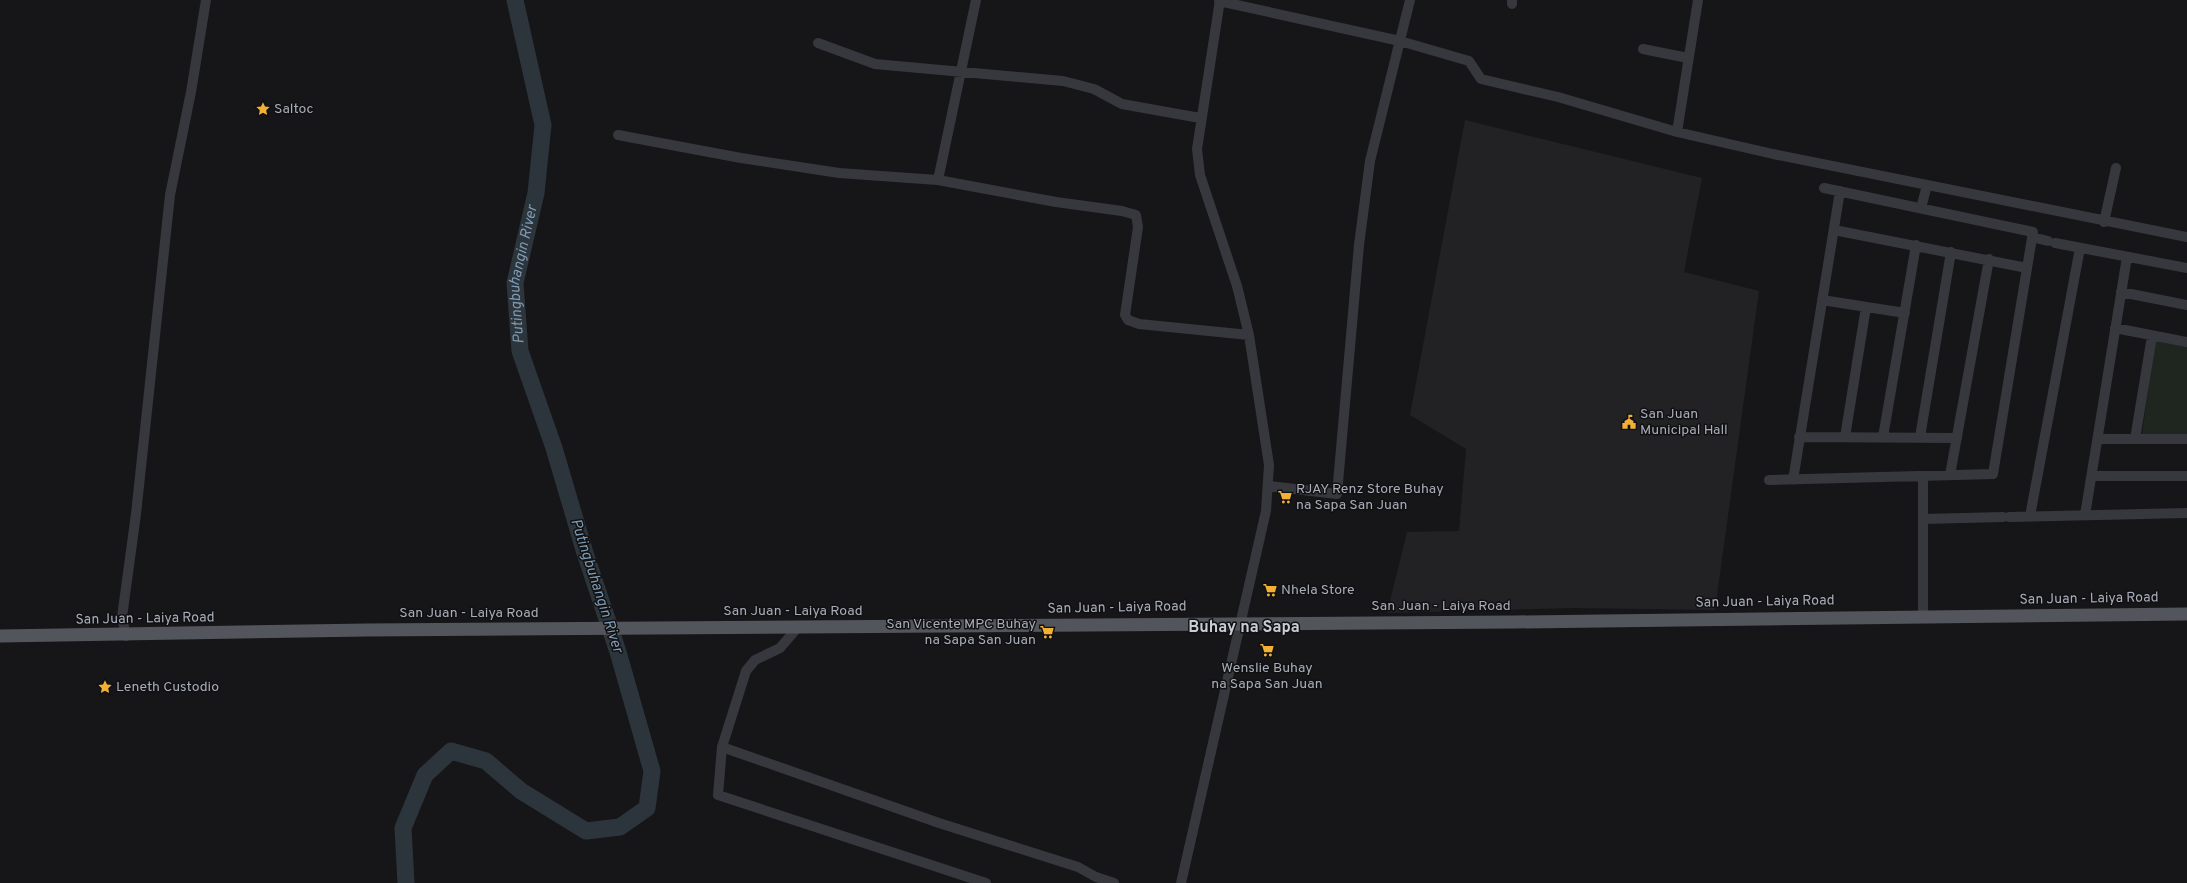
<svg xmlns="http://www.w3.org/2000/svg" width="2187" height="883" font-family="Overpass,sans-serif">
  <rect width="100%" height="100%" fill="#161618"/>
  <path fill="#222225" d="M1465 120 1702 178 1684 272 1759 291 1715 610 1575 608 1387 613 1407 532 1459 531 1466 449 1410 415Z"/>
  <path fill="#1e261f" d="M2155 340 2187 346V435L2142 434Z"/>
  <g fill="none" stroke-linecap="round" stroke-linejoin="round">
    <path stroke="#2c353c" stroke-width="17" id="s1" d="M406 883 403 828 425 775 451 751 486 761 521 791 586 831 620 827 647 808 652 771 618 652 585 553 554 448 520 351 515 283 536 193 543 125 515 0"/>
    <path stroke="#37383d" stroke-width="10" d="M1219 1 1400 41 1469 61 1481 79 1558 97 1677 132 1773 154 2187 237
      M1512 4V0
      M818 43 875 64 1063 81 1094 89 1122 104 1200 118
      M1643 49 1688 58
      M1677 132 1698 0
      M618 135 741 158 839 173 938 180 1056 202 1122 211 1136 215 1138 227 1125 315 1128 320 1139 324 1249 335
      M938 180 976 0
      M1921 208 1926 189
      M2104 222 2116 168
      M1834 230 2027 268
      M2032 237 2048 241
      M2055 243 2187 268
      M2121 292 2187 305
      M1822 300 1905 313
      M2115 328 2187 342
      M1799 437 1957 438
      M1845 437 1866 307
      M1883 437 1916 245
      M1920 437 1951 252
      M2098 439H2187
      M2135 439 2152 336
      M1950 475 1989 259
      M2092 476H2187
      M1769 480 1993 474 2033 232 1824 188
      M1793 480 1840 191
      M1269 486 1337 494 1359 245 1370 161 1410 0
      M2085 515 2127 257
      M2030 516 2080 248
      M2009 517 2187 513
      M1923 519 2003 517
      M1923 617V476
      M798 627 780 648 755 660 746 671 722 747 718 795 986 883
      M126 636 122 617 136 514 170 195 191 92 206 0
      M722 747 939 823 1078 867 1096 877 1114 883
      M1181 883 1266 511 1269 465 1249 335 1237 286 1200 175 1197 149 1220 0"/>
    <path stroke="#53555c" stroke-width="13" d="M0 636 367 630 1515 622 2187 614"/>
  </g>
  <defs>
    <symbol id="sight-bare" viewBox="-9 -9 18 18"><path d="M0-6L1.8-2.2L6-1.7L2.9 1.2L3.7 5.4L0 3.3L-3.7 5.4L-2.9 1.2L-6-1.7L-1.8-2.2Z" fill="#f2b134" stroke="#111113" stroke-width="2.5" paint-order="stroke"/></symbol>
    <symbol id="civic-bare" viewBox="-9 -9 18 18"><path d="M-.6-6.5H3V-4.5H.6V-3L4-1V1h2V6H-6V1h2V-1L-.6-3ZM-1.2 2.5V6h2.4V2.5Z" fill="#f2b134" stroke="#111113" stroke-width="2.5" paint-order="stroke"/></symbol>
    <symbol id="supermarket-bare" viewBox="-9 -9 18 18"><path d="M-6-5.5h2.5l.6 2H6L4.5 2H-2.5L-4.4-4H-6ZM-1.5 3.2a1.3 1.3 0 1 0 .1 0ZM3 3.2a1.3 1.3 0 1 0 .1 0Z" fill="#f2b134" stroke="#111113" stroke-width="2.5" paint-order="stroke"/></symbol>
  </defs>
  <g fill-rule="evenodd">
    <use href="#sight-bare" x="253" y="99" width="20" height="20"/>
    <use href="#civic-bare" x="1619" y="412" width="20" height="20"/>
    <use href="#supermarket-bare" x="1275" y="487" width="20" height="20"/>
    <use href="#supermarket-bare" x="1260" y="580" width="20" height="20"/>
    <use href="#supermarket-bare" x="1037" y="622" width="20" height="20"/>
    <use href="#supermarket-bare" x="1257" y="640" width="20" height="20"/>
    <use href="#sight-bare" x="95" y="677" width="20" height="20"/>
  </g>
  <g text-anchor="middle" dominant-baseline="central" stroke-width="3" stroke-linejoin="round" paint-order="stroke">
    <g font-size="14" fill="#a8adb8" stroke="#111113" text-anchor="start">
      <text x="274" y="109">Saltoc</text>
      <text x="1640" y="414">San Juan<tspan x="1640" dy="16">Municipal Hall</tspan></text>
      <text x="1296" y="489">RJAY Renz Store Buhay<tspan x="1296" dy="16">na Sapa San Juan</tspan></text>
      <text x="1281" y="590">Nhela Store</text>
      <text x="1036" y="624" text-anchor="end">San Vicente MPC Buhay<tspan x="1036" dy="16">na Sapa San Juan</tspan></text>
      <text x="1267" y="668" text-anchor="middle">Wenslie Buhay<tspan x="1267" dy="16">na Sapa San Juan</tspan></text>
      <text x="116" y="687">Leneth Custodio</text>
    </g>
    <g font-size="14" fill="#a8adb8" stroke="#111113">
      <text transform="translate(2089 599) rotate(-1)">San Juan - Laiya Road</text>
      <text transform="translate(1765 602) rotate(-1)">San Juan - Laiya Road</text>
      <text x="1441" y="606">San Juan - Laiya Road</text>
      <text transform="translate(1117 608) rotate(-1)">San Juan - Laiya Road</text>
      <text x="793" y="611">San Juan - Laiya Road</text>
      <text x="469" y="613">San Juan - Laiya Road</text>
      <text transform="translate(145 619) rotate(-1)">San Juan - Laiya Road</text>
    </g>
    <g font-size="15" font-style="italic" fill="#7f9bb3" stroke="#111113">
      <text stroke="none"><textPath href="#s1" startOffset="929">Putingbuhangin River</textPath></text>
      <text transform="translate(596 586) rotate(72)">Putingbuhangin River</text>
    </g>
    <g font-size="16" font-weight="bold" fill="#c9ccd4" stroke="#111113">
      <text x="1244" y="628">Buhay na Sapa</text>
    </g>
  </g>
</svg>
